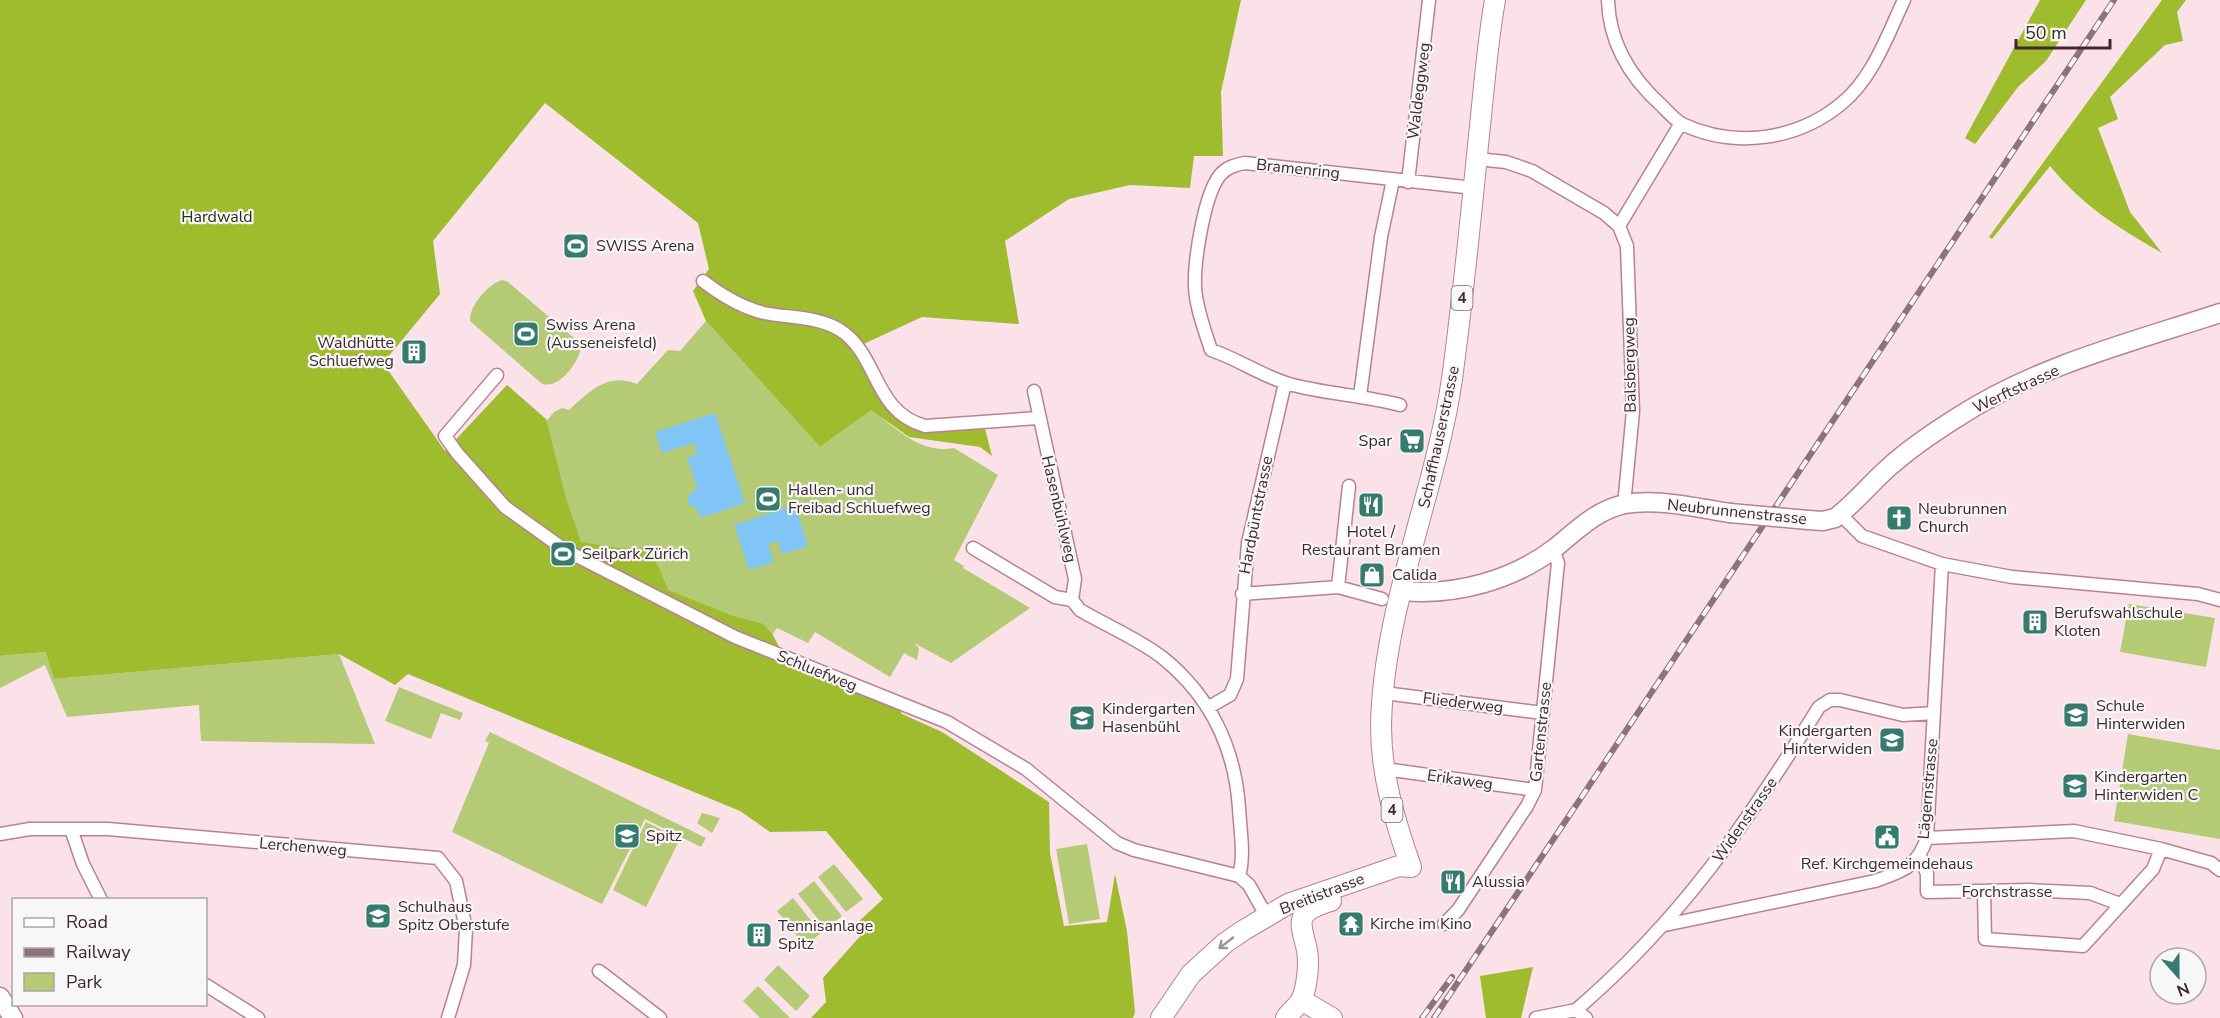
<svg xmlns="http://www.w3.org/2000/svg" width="2220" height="1018" font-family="'Nunito Sans',sans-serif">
  <rect width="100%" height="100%" fill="#fbe2e8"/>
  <path fill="#b4ca74" d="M502 280 508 282 581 344C582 359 558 392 541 383L470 321C469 306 488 284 502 280Z
    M706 321 820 447 871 409C895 428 922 455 954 448L998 475 954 560 964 566 963 568 1030 608 951 663 914 643 919 648 917 660 904 653 890 677 815 632 808 643 777 628 768 641 585 553 533 437 554 412 562 408 569 410C590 391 608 372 637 384L668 350 680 351Z
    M2129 604 2215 618 2206 667 2120 652Z
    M47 652 54 679 339 654 375 744 201 741 199 705 67 717 45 665 0 688V656Z
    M399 687 463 713 460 720 441 713 431 739 385 721Z
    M490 732 692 831 706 838 701 847 645 819 602 904 452 832 489 743 485 741Z
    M2128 734 2220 750V839L2114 821Z
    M702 813 720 818 712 833 697 823Z
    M646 822 680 839 646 907 613 890Z
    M1087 844 1100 919 1069 924 1056 849Z
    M834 864 863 899 846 912 818 877Z
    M814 881 842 916 826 929 798 894Z
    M793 898 821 933 805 946 777 911Z
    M778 965 810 996 796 1011 764 980Z
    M758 986 790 1018H760L743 1001Z"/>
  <path fill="#9fbb2e" d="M0 0H1241L1221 92 1223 156H1194L1190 188 1130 185 1069 199 1005 241 1019 324 922 317 857 347 897 417 984 425 992 456 980 447 909 437 871 410 820 447 706 321 693 291 709 269 698 223 545 103 433 241 440 294 383 363 445 451 507 385 546 419 565 495 581 542 618 548H642L658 565 668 590 733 616 763 624 773 635 787 662 898 708 902 714 942 732 1049 802 1050 853 1064 926 1107 922 1115 874 1127 931 1135 1012 1133 1018H811L826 1002 823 978 862 934 856 924 883 899 826 831 770 832 740 811 408 674 395 685 339 654 54 679 46 652 0 656Z
    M2040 0H2086L2046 61 2018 87 1975 144 1965 138Z
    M2162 0H2186L2177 12 2183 41 2165 45 2110 97 2118 119 2098 128 2130 212 2162 253C2117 227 2084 207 2050 166L1992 239 1989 237Z
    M1533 967 1521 1018H1486L1480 976Z"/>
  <path fill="#81c5f6" d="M715 413 745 503 701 518 698 510 688 503V497L697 487 687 457 697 454 694 443 662 453 655 432Z
    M795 505 808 546 782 554 778 541 768 544 774 562 749 570 734 525Z"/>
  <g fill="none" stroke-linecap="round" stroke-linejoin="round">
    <defs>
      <path id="street" d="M1608 0C1609 43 1631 78 1662 106 1668 112 1675 120 1682 124 1735 149 1797 140 1841 104 1873 78 1887 36 1904 0
        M1477 159 1506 162 1532 171 1604 213 1619 226 1627 246 1633 411 1624 505
        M1408 182 1429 0
        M1619 226 1681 123
        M703 281C721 295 740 307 764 313 788 318 818 316 840 330 879 355 873 412 925 426L1038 418
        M497 375 445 436 457 453 505 507 565 550 735 637 947 722 1026 769 1117 843 1134 850 1239 876 1249 885 1267 917
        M1034 391 1075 579 1072 600
        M1360 396 1381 237 1393 180
        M1400 405C1363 395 1325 394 1289 384 1262 376 1238 359 1211 350 1205 331 1196 308 1195 287 1194 261 1204 195 1220 175 1227 167 1235 165 1245 163L1474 188
        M1840 514 1862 536 1942 564 2012 577 2198 594 2220 600
        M973 548 1055 597 1072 600 1080 610C1107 626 1139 639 1163 658 1210 696 1235 748 1239 808 1240 829 1245 855 1239 876
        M1338 587 1349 486
        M1242 594 1338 587 1382 599
        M1384 693 1543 713
        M1209 707 1230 695 1237 679 1248 543 1285 383
        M1385 769 1535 790
        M71 829 83 864 101 900
        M0 834 30 829H108L438 858 456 881 466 929 464 965 448 1018
        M1927 838 2074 831 2161 849 2211 863 2220 870
        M1920 856 1927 874V892L2029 890 2090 893 2120 904
        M1984 892 1985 939 2083 946 2153 869 2161 849
        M1444 924 1458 910 1527 806 1535 790 1558 563 1553 549
        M1665 925 1875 881C1903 871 1917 867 1927 838L1942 564
        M599 971 660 1018
        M206 985 258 1018
        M1576 1010C1682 919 1746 824 1819 707L1830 700H1840L1903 715 1934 713
        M1576 1010 1586 1018
        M1536 1018 1576 1010"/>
      <path id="secondary" d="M1808 520 1823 521 1835 518C1854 504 1870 484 1888 468 1909 449 1934 432 1958 417 2036 366 2132 342 2220 313
        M1403 591C1456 596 1513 580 1555 548 1576 531 1596 510 1625 504 1658 498 1697 508 1730 513
        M0 997 13 1018"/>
      <path id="primary" d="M1411 867C1395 822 1381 775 1381 726 1383 608 1435 495 1452 379 1463 298 1471 217 1479 135 1484 90 1487 45 1495 0
        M1301 1000 1332 1018
        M1161 1018 1191 974 1225 943 1244 930 1288 904 1399 866 1411 867
        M1286 1018C1290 1012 1298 1006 1301 1000 1306 991 1308 973 1308 963 1309 931 1282 915 1331 901"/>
    </defs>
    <use href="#street" stroke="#b98191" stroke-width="15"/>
    <use href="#secondary" stroke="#b98191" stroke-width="21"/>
    <use href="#primary" stroke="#b98191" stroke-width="22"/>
    <use href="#street" stroke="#fff" stroke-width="12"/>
    <use href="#secondary" stroke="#fff" stroke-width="18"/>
    <use href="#primary" stroke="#fff" stroke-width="20"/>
    <defs>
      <path id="rail" d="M1422 1018 1452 977
        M1434 1018 2114 0"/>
    </defs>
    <use href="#rail" stroke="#8c747a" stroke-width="6"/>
    <use href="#rail" stroke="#f6f7f6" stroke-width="4" stroke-dasharray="11" stroke-linecap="butt"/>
    <defs>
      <path id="secondary-bridge" d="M1730 513 1808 520"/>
    </defs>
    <use href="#secondary-bridge" stroke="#b98191" stroke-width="21" stroke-linecap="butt"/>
    <use href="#secondary-bridge" stroke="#fff" stroke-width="18"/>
  </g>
  <defs><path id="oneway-shaft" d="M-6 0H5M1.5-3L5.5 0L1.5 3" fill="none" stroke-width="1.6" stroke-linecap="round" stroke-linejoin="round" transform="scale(1.5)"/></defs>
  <use stroke="#9f9496" href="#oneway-shaft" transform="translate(1226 943) rotate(142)"/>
  <defs>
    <symbol id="stadium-square" viewBox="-11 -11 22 22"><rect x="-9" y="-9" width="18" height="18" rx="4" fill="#377b6f" stroke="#f6f7f6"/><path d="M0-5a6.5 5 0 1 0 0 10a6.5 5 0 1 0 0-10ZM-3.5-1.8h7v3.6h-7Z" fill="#fff"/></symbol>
    <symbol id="building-square" viewBox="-11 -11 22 22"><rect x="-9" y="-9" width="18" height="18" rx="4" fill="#377b6f" stroke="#f6f7f6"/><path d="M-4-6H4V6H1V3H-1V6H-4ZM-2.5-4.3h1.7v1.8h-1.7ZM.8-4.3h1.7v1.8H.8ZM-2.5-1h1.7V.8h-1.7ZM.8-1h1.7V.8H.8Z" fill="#fff"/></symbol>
    <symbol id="supermarket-square" viewBox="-11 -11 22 22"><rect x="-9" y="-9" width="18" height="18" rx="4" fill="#377b6f" stroke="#f6f7f6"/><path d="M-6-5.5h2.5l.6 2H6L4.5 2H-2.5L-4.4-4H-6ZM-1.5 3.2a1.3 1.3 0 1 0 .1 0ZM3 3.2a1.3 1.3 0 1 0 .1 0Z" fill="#fff"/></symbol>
    <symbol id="restaurant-square" viewBox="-11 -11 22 22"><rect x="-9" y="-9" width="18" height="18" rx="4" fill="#377b6f" stroke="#f6f7f6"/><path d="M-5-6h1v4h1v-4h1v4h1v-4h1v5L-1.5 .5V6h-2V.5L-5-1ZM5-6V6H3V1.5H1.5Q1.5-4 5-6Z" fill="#fff"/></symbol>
    <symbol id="church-square" viewBox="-11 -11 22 22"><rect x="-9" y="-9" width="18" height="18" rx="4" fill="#377b6f" stroke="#f6f7f6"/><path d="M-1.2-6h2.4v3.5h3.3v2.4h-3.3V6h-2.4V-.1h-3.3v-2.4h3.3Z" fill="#fff"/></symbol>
    <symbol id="shop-square" viewBox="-11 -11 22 22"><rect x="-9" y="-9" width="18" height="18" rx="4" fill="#377b6f" stroke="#f6f7f6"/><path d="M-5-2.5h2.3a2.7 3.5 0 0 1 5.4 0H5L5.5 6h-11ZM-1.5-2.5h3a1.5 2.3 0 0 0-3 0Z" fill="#fff"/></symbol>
    <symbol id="school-square" viewBox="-11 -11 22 22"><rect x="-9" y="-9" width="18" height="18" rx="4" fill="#377b6f" stroke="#f6f7f6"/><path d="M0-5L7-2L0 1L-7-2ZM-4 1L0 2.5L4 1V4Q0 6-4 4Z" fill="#fff"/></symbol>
    <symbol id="civic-square" viewBox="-11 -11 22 22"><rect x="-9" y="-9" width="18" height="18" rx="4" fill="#377b6f" stroke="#f6f7f6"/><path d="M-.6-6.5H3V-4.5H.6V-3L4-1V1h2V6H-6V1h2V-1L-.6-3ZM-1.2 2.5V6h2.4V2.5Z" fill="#fff"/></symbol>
    <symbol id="temple-square" viewBox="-11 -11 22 22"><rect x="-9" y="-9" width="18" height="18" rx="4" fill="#377b6f" stroke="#f6f7f6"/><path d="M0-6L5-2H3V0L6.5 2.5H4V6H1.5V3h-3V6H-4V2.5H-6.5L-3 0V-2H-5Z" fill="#fff"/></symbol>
  </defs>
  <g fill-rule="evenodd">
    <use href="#stadium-square" x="561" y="231" width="30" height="30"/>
    <use href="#stadium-square" x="511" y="319" width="30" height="30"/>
    <use href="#building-square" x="399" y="337" width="30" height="30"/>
    <use href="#supermarket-square" x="1397" y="426" width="30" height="30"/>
    <use href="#stadium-square" x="753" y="484" width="30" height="30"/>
    <use href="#restaurant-square" x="1356" y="490" width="30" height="30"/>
    <use href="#church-square" x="1884" y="503" width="30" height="30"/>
    <use href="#stadium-square" x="548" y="539" width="30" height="30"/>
    <use href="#shop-square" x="1357" y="560" width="30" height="30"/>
    <use href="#building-square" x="2020" y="607" width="30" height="30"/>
    <use href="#school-square" x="2061" y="700" width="30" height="30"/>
    <use href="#school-square" x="1067" y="703" width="30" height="30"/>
    <use href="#school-square" x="1877" y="725" width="30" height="30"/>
    <use href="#school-square" x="2060" y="771" width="30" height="30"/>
    <use href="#school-square" x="612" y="821" width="30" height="30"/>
    <use href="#civic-square" x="1872" y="822" width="30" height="30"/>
    <use href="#restaurant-square" x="1438" y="867" width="30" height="30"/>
    <use href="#school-square" x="363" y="901" width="30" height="30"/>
    <use href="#temple-square" x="1336" y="909" width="30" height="30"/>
    <use href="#building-square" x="744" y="920" width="30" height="30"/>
  </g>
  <g text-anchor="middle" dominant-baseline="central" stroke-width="4.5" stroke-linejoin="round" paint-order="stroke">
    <g fill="#f6f7f6" stroke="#76666a" stroke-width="1.5">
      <rect x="1451.5" y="286" width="21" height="24" rx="4.5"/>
      <rect x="1381.5" y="798" width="21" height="24" rx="4.5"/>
    </g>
    <g font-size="15" font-weight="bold" fill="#3f282e">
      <text x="1462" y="298">4</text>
      <text x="1392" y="810">4</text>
    </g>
    <g font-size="16" fill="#3f282e" stroke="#f6f7f6">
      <text transform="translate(1419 91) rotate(-83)">Waldeggweg</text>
      <text transform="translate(1298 169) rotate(6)">Bramenring</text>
      <text transform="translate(1630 365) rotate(-91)">Balsbergweg</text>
      <text transform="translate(2016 389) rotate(-25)">Werftstrasse</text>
      <text transform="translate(1439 437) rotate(-78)">Schaffhauserstrasse</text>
      <text transform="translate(1059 509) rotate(77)">Hasenbühlweg</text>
      <text transform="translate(1737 512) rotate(6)">Neubrunnenstrasse</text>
      <text transform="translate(1256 515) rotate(-79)">Hardpüntstrasse</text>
      <text transform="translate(817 671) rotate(22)">Schluefweg</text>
      <text transform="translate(1463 703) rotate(7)">Fliederweg</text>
      <text transform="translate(1541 732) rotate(-84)">Gartenstrasse</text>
      <text transform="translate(1460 780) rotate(8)">Erikaweg</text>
      <text transform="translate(1928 789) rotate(-85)">Lägernstrasse</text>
      <text transform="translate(1745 820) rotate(-55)">Widenstrasse</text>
      <text transform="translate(303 847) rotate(5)">Lerchenweg</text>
      <text x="2007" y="892">Forchstrasse</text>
      <text transform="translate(1322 894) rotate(-21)">Breitistrasse</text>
    </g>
    <g font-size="16" fill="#2a2f19" stroke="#f6f7f6">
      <text x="217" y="217">Hardwald</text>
    </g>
    <g font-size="16" fill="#3f282e" stroke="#f6f7f6" text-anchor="start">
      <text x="596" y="246">SWISS Arena</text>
      <text x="546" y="325">Swiss Arena<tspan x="546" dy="18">(Ausseneisfeld)</tspan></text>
      <text x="394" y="343" text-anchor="end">Waldhütte<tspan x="394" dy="18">Schluefweg</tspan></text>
      <text x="1392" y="441" text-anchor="end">Spar</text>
      <text x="788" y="490">Hallen- und<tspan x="788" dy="18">Freibad Schluefweg</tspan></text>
      <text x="1918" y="509">Neubrunnen<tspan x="1918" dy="18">Church</tspan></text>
      <text x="1371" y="532" text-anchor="middle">Hotel /<tspan x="1371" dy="18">Restaurant Bramen</tspan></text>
      <text x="582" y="554">Seilpark Zürich</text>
      <text x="1392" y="575">Calida</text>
      <text x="2054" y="613">Berufswahlschule<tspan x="2054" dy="18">Kloten</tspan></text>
      <text x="2096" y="706">Schule<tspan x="2096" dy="18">Hinterwiden</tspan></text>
      <text x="1102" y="709">Kindergarten<tspan x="1102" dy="18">Hasenbühl</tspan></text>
      <text x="1872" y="731" text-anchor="end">Kindergarten<tspan x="1872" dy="18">Hinterwiden</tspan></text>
      <text x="2094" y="777">Kindergarten<tspan x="2094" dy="18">Hinterwiden C</tspan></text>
      <text x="646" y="836">Spitz</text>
      <text x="1887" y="864" text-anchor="middle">Ref. Kirchgemeindehaus</text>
      <text x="1472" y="882">Alussia</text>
      <text x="398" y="907">Schulhaus<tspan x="398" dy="18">Spitz Oberstufe</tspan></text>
      <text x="1370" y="924">Kirche im Kino</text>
      <text x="778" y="926">Tennisanlage<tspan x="778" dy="18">Spitz</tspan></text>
    </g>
  </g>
  <rect x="12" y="898" width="195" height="108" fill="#f6f7f6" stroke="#ada4a6" stroke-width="1.5"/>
  <rect x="24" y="918" width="30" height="9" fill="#ffffff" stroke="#ada4a6" stroke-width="1.5"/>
  <text x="66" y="928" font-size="18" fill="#3f282e">Road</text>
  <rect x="24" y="948" width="30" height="9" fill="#8c747a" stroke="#ada4a6" stroke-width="1.5"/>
  <text x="66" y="958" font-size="18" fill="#3f282e">Railway</text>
  <rect x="24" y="973" width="30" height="18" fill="#b4ca74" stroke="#ada4a6" stroke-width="1.5"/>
  <text x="66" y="988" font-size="18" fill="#3f282e">Park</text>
  <g transform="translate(2178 976) rotate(159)"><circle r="28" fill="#f6f7f6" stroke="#ada4a6" stroke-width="1.5"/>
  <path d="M0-4.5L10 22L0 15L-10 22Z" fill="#377b6f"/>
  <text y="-9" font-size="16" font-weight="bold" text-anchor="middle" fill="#3f282e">N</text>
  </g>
  <path d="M2016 39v9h94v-9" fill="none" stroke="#3f282e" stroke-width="3"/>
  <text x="2025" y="39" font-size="18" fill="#3f282e" stroke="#f6f7f6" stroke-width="4.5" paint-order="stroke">50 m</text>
</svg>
